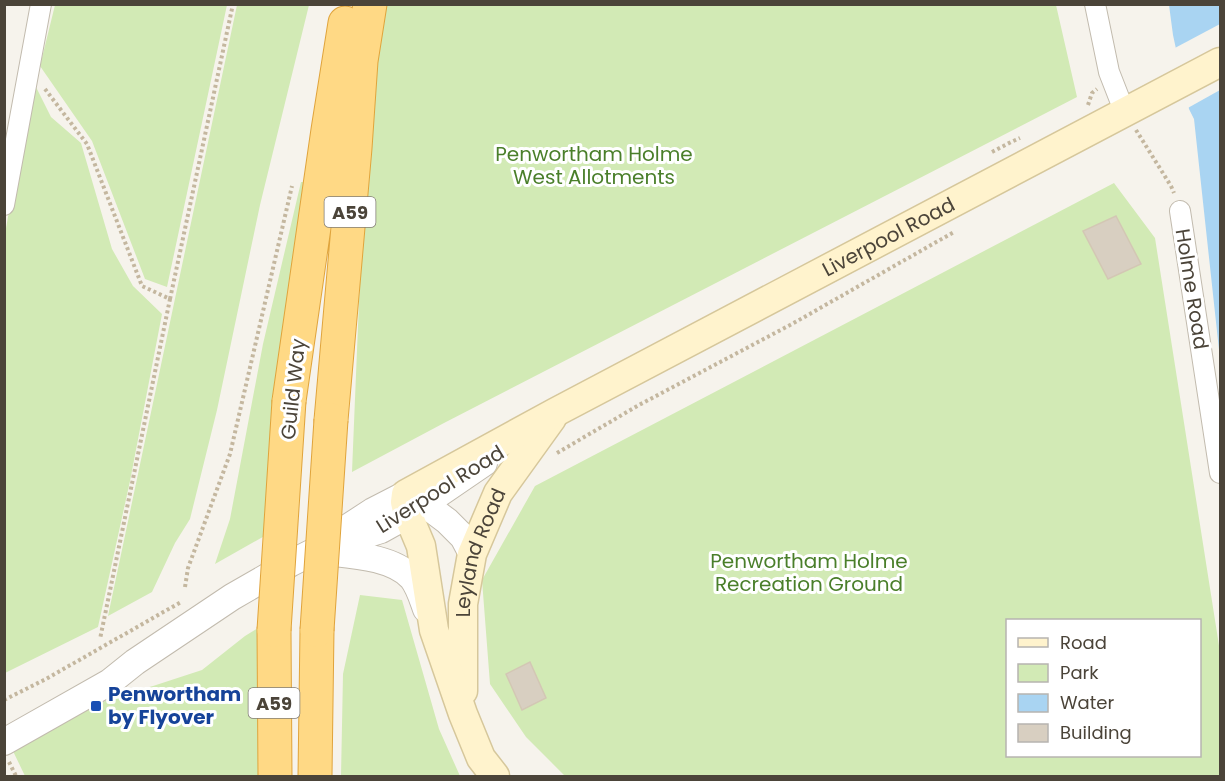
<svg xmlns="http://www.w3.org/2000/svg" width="1225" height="781" font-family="Poppins,sans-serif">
  <rect width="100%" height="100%" fill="#f6f3ec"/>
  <path fill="#d2eab5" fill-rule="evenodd" d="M55 5H227L167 287 145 279 92 141 40 66Z
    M237 5H309L260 205 217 410 190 519 175 543 152 592 108 616Z
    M386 5H1056L1077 97 444 423 352 472 361 253 370 112Z
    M32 79 51 117 81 143 112 249 133 286 162 314 130 481 98 627 5 673V234Z
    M301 182H305L275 530 215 564 230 519 263 344Z
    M1114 183 1155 238 1220 652V776H565L526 737 490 684 482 580 535 486ZM1008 620H1200V756H1008Z
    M360 595 402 600 439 729 460 776H341L343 674Z
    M266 623 263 776H25L12 749 115 696 153 686 202 670 245 636Z"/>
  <path fill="#a9d4f2" d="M1169 5H1220V359L1194 119 1189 109 1173 35Z"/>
  <path fill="#f6f3ec" d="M1220 24V90L1186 109 1173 49Z"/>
  <path fill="#d8cfc1" stroke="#d3c7b4" stroke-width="1.5" d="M1116 216 1141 264 1108 279 1083 231Z
    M530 662 546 698 522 710 506 674Z"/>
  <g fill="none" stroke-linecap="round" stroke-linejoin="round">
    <defs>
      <path id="minor" d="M1095 4 1109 72 1125 113
        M4 205 41 4
        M1180 211 1220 473"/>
      <path id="tertiary" d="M333 537 373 511 406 494H411L447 521 463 537 472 554
        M326 552C352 555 393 557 412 578 419 587 422 598 426 609
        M4 742 110 682 135 662 232 597 291 563 317 550 381 530 408 515 484 463"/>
      <g id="secondary">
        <path id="s1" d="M463 691V604L472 554 498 493 552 418"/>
        <path id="s2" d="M495 776 481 758 463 714 434 630 421 546 408 515 405 502 406 494 556 412 1220 62"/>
      </g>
      <path id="trunk" d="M289 401 328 130 345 23
        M331 420 355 148 361 61 370 4
        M274 630 275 776
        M315 776 317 630"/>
    </defs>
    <use href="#minor" stroke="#c2bbae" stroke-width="22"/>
    <use href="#tertiary" stroke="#c2bbae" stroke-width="28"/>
    <use href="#secondary" stroke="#d6c79b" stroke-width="31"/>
    <use href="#trunk" stroke="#e0a43c" stroke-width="35"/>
    <path stroke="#c4b79f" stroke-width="4" stroke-dasharray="3 3" stroke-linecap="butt" d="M45 89 87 144 142 286 170 299 100 639
      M1088 105 1092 93 1097 89
      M1136 130 1171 186 1174 193
      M992 152 1011 142 1020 138
      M170 299 233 4
      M557 453 639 405 792 324 954 232
      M185 587 188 568 230 454 292 186
      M4 700 46 679 181 602
      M9 762 16 776"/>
    <use href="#minor" stroke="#fff" stroke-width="20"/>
    <use href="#tertiary" stroke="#fff" stroke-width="26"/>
    <use href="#secondary" stroke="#fff3cd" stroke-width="28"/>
    <use href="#trunk" stroke="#ffd985" stroke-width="33"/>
    <defs>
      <path id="trunk-bridge" d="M274 630 289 401
        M317 630 331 420"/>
    </defs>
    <use href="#trunk-bridge" stroke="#e0a43c" stroke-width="35" stroke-linecap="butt"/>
    <use href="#trunk-bridge" stroke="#ffd985" stroke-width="33"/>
  </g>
  <rect fill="#1a4fb4" stroke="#fff" stroke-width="2" x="90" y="700" width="12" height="12" rx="3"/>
  <g text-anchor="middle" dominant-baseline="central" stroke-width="6" stroke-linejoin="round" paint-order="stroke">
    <g fill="#fff" stroke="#817c74" stroke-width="1.5">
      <rect x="324.5" y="197" width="51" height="30" rx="4.5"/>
      <rect x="248.5" y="688" width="51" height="30" rx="4.5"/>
    </g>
    <g font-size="18" font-weight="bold" fill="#4b4439">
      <text x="350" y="212">A59</text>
      <text x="274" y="703">A59</text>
    </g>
    <g font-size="20" fill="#4a7f2a" stroke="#fff">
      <text x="594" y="154">Penwortham Holme<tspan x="594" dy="23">West Allotments</tspan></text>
      <text x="809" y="561">Penwortham Holme<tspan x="809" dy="23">Recreation Ground</tspan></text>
    </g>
    <g font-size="20" fill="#4b4439" stroke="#fff">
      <text stroke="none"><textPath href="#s2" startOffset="846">Liverpool Road</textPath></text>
      <text transform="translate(1192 289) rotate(81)">Holme Road</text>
      <text transform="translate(293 389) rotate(-84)">Guild Way</text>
      <text transform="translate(440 489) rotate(-32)">Liverpool Road</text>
      <text stroke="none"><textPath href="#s1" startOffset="141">Leyland Road</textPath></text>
    </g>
    <g font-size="20" font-weight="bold" fill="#164399" stroke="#fff" text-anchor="start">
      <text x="108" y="694">Penwortham<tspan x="108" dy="23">by Flyover</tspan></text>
    </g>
  </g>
  <rect width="1225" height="781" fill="none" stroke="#4b4439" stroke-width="12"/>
  <rect x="1006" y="619" width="195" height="138" fill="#ffffff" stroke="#b7b4b0" stroke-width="1.5"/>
  <rect x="1018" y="638" width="30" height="9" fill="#fff3cd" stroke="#b7b4b0" stroke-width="1.5"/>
  <text x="1060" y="649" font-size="18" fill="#4b4439">Road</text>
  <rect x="1018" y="664" width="30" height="18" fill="#d2eab5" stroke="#b7b4b0" stroke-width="1.5"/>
  <text x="1060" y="679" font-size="18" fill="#4b4439">Park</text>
  <rect x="1018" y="694" width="30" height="18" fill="#a9d4f2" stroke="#b7b4b0" stroke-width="1.5"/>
  <text x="1060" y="709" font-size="18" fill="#4b4439">Water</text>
  <rect x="1018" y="724" width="30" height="18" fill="#d8cfc1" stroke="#b7b4b0" stroke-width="1.5"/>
  <text x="1060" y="739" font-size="18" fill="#4b4439">Building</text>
</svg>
